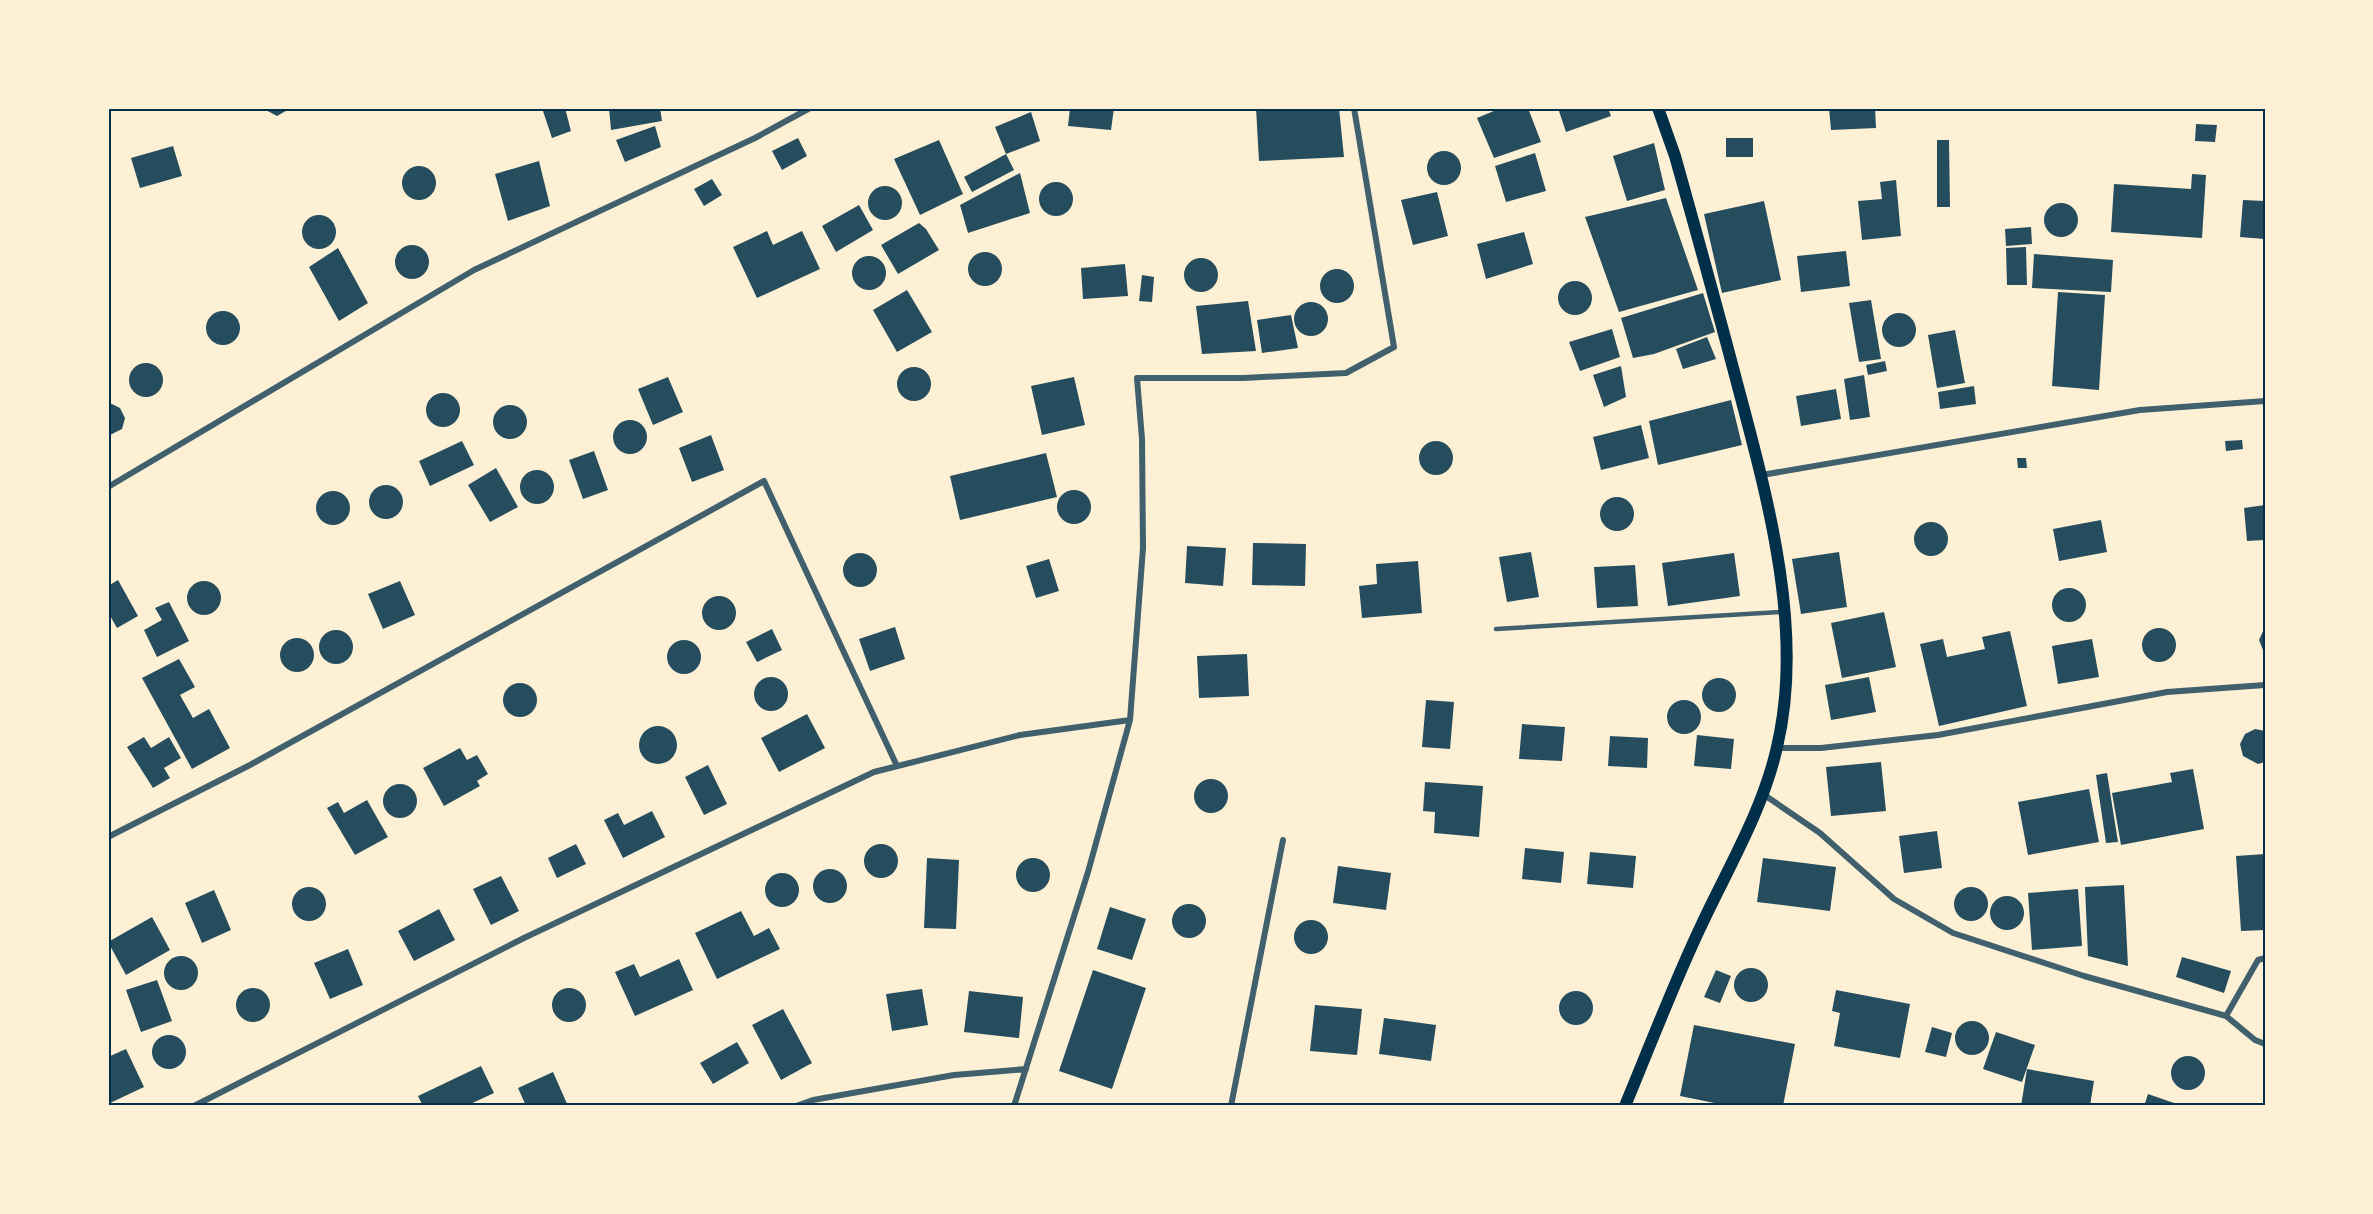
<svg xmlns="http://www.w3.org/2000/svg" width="2373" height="1214" font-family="Lato,sans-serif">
  <rect width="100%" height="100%" fill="#fdf0d5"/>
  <path fill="#264d5e" d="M262 108H291L277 116Z
    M542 108H565L571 131 552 138Z
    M609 108H660L662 121 611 130Z
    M1070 108H1114L1111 130 1068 126Z
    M1256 108H1339L1344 157 1259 161Z
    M1501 108H1528L1541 142 1494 158 1477 118Z
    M1558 108H1608L1611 116 1566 132Z
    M1829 108H1875L1876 128 1831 130Z
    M1031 112 1040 141 1006 154 995 127Z
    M2196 124 2217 125 2215 142 2195 141Z
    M655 126 661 147 625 162 616 140Z
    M798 138 807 156 782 170 772 151Z
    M1726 138H1753V157H1726Z
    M939 140 963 194 920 215 894 159Z
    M1937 140H1949L1950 207H1937Z
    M1654 143 1665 190 1627 201 1613 156Z
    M173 146 182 176 140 188 131 158Z
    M1427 168a17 17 0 1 1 34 0a17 17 0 1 1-34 0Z
    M1535 153 1546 191 1506 202 1495 166Z
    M1006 154 1014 170 972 192 964 177Z
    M539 161 550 206 508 221 495 174Z
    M402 183a17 17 0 1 1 34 0a17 17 0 1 1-34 0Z
    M1020 173 1030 213 968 233 960 205Z
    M2192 174 2206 175 2202 238 2111 232 2114 184 2191 189Z
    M712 179 722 195 704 206 694 189Z
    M1896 180 1901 236 1862 240 1858 201 1882 199 1880 182Z
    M1039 199a17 17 0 1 1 34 0a17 17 0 1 1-34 0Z
    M868 203a17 17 0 1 1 34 0a17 17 0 1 1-34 0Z
    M1437 192 1448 236 1413 245 1401 200Z
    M1666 198 1698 290 1619 312 1585 217Z
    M2243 200 2265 201V239L2240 237Z
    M1764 201 1781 280 1722 293 1704 214Z
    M2044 220a17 17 0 1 1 34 0a17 17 0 1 1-34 0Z
    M859 205 873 230 836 252 822 226Z
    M302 232a17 17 0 1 1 34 0a17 17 0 1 1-34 0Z
    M919 223 926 229 939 250 898 274 881 245Z
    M2031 227 2032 244 2006 246 2005 229Z
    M767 231 773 245 802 231 820 269 757 298 733 247Z
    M1524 232 1533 264 1486 279 1477 244Z
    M395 262a17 17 0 1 1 34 0a17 17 0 1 1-34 0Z
    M2026 247 2027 285H2007L2006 248Z
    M338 248 368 303 339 321 309 267Z
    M1846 251 1850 286 1801 292 1797 256Z
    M968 269a17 17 0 1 1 34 0a17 17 0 1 1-34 0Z
    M2034 254 2113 260 2111 292 2032 288Z
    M852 273a17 17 0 1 1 34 0a17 17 0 1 1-34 0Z
    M1184 275a17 17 0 1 1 34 0a17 17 0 1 1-34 0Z
    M1125 264 1128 296 1083 299 1081 268Z
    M1320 286a17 17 0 1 1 34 0a17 17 0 1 1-34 0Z
    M1142 275 1154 277 1152 302 1139 301Z
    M1558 298a17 17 0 1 1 34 0a17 17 0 1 1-34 0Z
    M907 290 932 332 897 352 873 310Z
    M2058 292 2105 295 2099 390 2052 386Z
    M1703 293 1715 332 1654 354 1633 358 1621 318Z
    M1871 300 1881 359 1859 362 1849 303Z
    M1248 301 1256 351 1202 354 1196 306Z
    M1294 319a17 17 0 1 1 34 0a17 17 0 1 1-34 0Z
    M206 328a17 17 0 1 1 34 0a17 17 0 1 1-34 0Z
    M1882 330a17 17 0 1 1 34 0a17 17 0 1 1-34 0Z
    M1291 315 1298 348 1262 353 1257 320Z
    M1612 329 1620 357 1580 371 1569 342Z
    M1955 330 1965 383 1937 388 1928 335Z
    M1707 337 1716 359 1683 369 1676 349Z
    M1885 361 1887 371 1868 375 1866 365Z
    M129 380a17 17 0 1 1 34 0a17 17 0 1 1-34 0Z
    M1621 366 1626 397 1604 407 1593 375Z
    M897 384a17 17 0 1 1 34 0a17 17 0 1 1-34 0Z
    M1864 375 1870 417 1850 420 1844 379Z
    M668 377 683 412 653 425 638 389Z
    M1074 377 1085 425 1042 435 1031 386Z
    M1974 386 1976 404 1940 409 1938 392Z
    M1836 389 1841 419 1801 426 1796 396Z
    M426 410a17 17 0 1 1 34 0a17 17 0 1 1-34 0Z
    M1731 400 1742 445 1658 465 1649 421Z
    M108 402 120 408 125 418 122 429 108 436Z
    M493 422a17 17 0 1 1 34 0a17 17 0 1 1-34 0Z
    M613 437a17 17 0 1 1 34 0a17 17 0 1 1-34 0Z
    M1641 425 1649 458 1601 470 1593 437Z
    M711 435 724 470 692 482 679 448Z
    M2242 440 2243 449 2226 451 2225 441Z
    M1419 458a17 17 0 1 1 34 0a17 17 0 1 1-34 0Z
    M462 441 474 465 430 486 419 461Z
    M594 451 608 490 583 499 569 460Z
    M1046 453 1057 497 960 520 950 476Z
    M2017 458H2026L2027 468H2018Z
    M496 468 518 507 490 522 468 485Z
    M520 487a17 17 0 1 1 34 0a17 17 0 1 1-34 0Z
    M369 502a17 17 0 1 1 34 0a17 17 0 1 1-34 0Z
    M1057 507a17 17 0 1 1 34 0a17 17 0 1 1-34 0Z
    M316 508a17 17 0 1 1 34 0a17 17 0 1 1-34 0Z
    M1600 514a17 17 0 1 1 34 0a17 17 0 1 1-34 0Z
    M2265 505V540L2247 541 2244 508Z
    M2101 520 2107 552 2059 561 2053 529Z
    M1914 539a17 17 0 1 1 34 0a17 17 0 1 1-34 0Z
    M1253 543 1306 544 1305 586 1252 585Z
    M1187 546 1226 548 1223 586 1185 583Z
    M1531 552 1539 597 1507 602 1499 557Z
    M1839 552 1847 607 1801 614 1792 559Z
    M843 570a17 17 0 1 1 34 0a17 17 0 1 1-34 0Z
    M1734 553 1740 596 1668 606 1662 563Z
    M1049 559 1059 591 1036 598 1026 566Z
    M1418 561 1422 613 1362 618 1359 586 1377 584 1376 564Z
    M1635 565 1638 606 1597 608 1594 567Z
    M118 580 138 616 117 628 108 612V586Z
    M187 598a17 17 0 1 1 34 0a17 17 0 1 1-34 0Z
    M400 581 415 615 383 629 368 594Z
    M2052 605a17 17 0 1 1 34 0a17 17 0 1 1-34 0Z
    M702 613a17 17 0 1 1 34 0a17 17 0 1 1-34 0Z
    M169 602 189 641 157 657 144 630 162 620 155 608Z
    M1884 612 1896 667 1842 678 1831 623Z
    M895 627 905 659 870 671 859 639Z
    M2265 627V655L2259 640Z
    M2142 645a17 17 0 1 1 34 0a17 17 0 1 1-34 0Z
    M772 629 782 650 757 662 746 642Z
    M319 647a17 17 0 1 1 34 0a17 17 0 1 1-34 0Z
    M2010 631 2027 706 1939 726 1920 644 1943 639 1947 657 1985 649 1982 637Z
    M280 655a17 17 0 1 1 34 0a17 17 0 1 1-34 0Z
    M2092 639 2099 677 2058 684 2052 646Z
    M667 657a17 17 0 1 1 34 0a17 17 0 1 1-34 0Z
    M1247 654 1249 696 1199 698 1197 656Z
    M179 659 195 687 180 695 193 718 209 709 230 748 192 769 142 678Z
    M754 694a17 17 0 1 1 34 0a17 17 0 1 1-34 0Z
    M1869 677 1876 712 1831 720 1825 685Z
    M1702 695a17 17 0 1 1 34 0a17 17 0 1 1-34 0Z
    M503 700a17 17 0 1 1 34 0a17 17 0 1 1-34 0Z
    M1667 717a17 17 0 1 1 34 0a17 17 0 1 1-34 0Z
    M1426 700 1454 702 1450 749 1422 747Z
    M807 714 825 748 779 772 761 738Z
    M1522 724 1565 727 1562 761 1519 759Z
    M639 745a19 19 0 1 1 38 0a19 19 0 1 1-38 0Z
    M2255 729 2265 731V762L2258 764 2243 756 2240 744 2245 734Z
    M1697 735 1734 739 1731 769 1694 766Z
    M1610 736 1648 738 1647 768 1608 766Z
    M144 737 151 748 169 737 181 758 164 768 170 778 153 788 127 747Z
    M460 748 467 760 477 755 488 774 477 781 480 786 444 806 423 768Z
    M1881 762 1886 811 1831 816 1826 767Z
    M708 765 727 804 704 815 685 777Z
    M2193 769 2204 829 2121 845 2112 793 2172 782 2170 773Z
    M2107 773 2118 842 2106 843 2096 775Z
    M1194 796a17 17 0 1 1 34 0a17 17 0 1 1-34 0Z
    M1425 782 1483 786 1479 837 1434 833 1435 812 1423 811Z
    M383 801a17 17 0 1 1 34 0a17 17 0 1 1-34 0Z
    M2089 789 2099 842 2028 855 2018 802Z
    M367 800 388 837 355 855 327 808 338 802 344 813Z
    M652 811 665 837 623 858 604 820 618 813 624 825Z
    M1937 831 1942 868 1904 873 1899 836Z
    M864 861a17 17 0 1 1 34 0a17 17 0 1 1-34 0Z
    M576 844 586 864 557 878 548 858Z
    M1525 848 1564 852 1561 883 1522 879Z
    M1590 852 1636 856 1633 888 1587 884Z
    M2265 854V930L2241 931 2236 856Z
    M1016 875a17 17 0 1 1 34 0a17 17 0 1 1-34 0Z
    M927 858 959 860 956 929 924 928Z
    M1763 858 1836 867 1830 911 1757 902Z
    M1338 866 1391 873 1386 910 1333 903Z
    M813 886a17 17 0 1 1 34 0a17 17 0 1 1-34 0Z
    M765 890a17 17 0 1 1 34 0a17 17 0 1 1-34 0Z
    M501 876 519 911 491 925 473 889Z
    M2124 885 2128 966 2088 956 2085 887Z
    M292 904a17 17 0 1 1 34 0a17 17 0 1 1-34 0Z
    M1954 904a17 17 0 1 1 34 0a17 17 0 1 1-34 0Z
    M2078 889 2082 946 2032 950 2028 893Z
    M214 890 231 930 202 943 185 903Z
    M1990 913a17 17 0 1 1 34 0a17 17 0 1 1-34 0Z
    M1172 921a17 17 0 1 1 34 0a17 17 0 1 1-34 0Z
    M1110 907 1146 919 1132 960 1097 949Z
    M439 909 455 940 414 961 398 931Z
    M741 911 754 936 769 928 780 949 717 979 695 933Z
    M152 917 170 950 126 975 108 942Z
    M1294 937a17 17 0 1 1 34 0a17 17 0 1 1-34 0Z
    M348 949 363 985 330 999 314 963Z
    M164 973a17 17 0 1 1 34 0a17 17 0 1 1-34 0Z
    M2182 957 2231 971 2224 993 2176 977Z
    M679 959 693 990 635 1016 615 972 634 964 640 977Z
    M1734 985a17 17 0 1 1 34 0a17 17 0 1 1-34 0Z
    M1093 970 1146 988 1112 1089 1059 1071Z
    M1716 970 1731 976 1720 1003 1704 997Z
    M157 980 172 1021 141 1032 126 990Z
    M236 1005a17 17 0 1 1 34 0a17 17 0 1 1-34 0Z
    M552 1005a17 17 0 1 1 34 0a17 17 0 1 1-34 0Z
    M922 989 928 1025 892 1031 886 994Z
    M1836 990 1910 1004 1900 1058 1834 1046 1840 1013 1832 1011Z
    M1559 1008a17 17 0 1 1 34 0a17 17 0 1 1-34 0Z
    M969 991 1023 997 1019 1038 964 1032Z
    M1315 1005 1362 1009 1357 1055 1310 1051Z
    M783 1009 812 1063 781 1080 752 1025Z
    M1384 1018 1436 1025 1431 1061 1379 1054Z
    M1955 1038a17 17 0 1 1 34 0a17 17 0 1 1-34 0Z
    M1694 1025 1795 1044 1783 1106H1729L1680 1096Z
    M1932 1027 1952 1033 1946 1057 1925 1052Z
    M1996 1032 2035 1045 2022 1082 1983 1069Z
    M152 1052a17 17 0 1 1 34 0a17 17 0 1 1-34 0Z
    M737 1042 749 1063 713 1084 700 1063Z
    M126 1049 144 1087 108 1104V1057Z
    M2171 1073a17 17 0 1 1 34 0a17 17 0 1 1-34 0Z
    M481 1066 494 1093 466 1106H423L418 1096Z
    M2027 1069 2094 1081 2090 1106H2021Z
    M553 1072 568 1106H526L518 1088Z
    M2148 1094 2177 1104 2176 1106H2144Z"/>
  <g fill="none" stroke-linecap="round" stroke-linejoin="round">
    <path stroke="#3f606c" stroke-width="4.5" d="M1496 629 1782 612"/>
    <path stroke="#3f606c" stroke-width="6" d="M1762 475 2140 410 2265 401
      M108 487 474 270 755 138 810 108
      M1777 748H1821L1938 735 2167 692 2265 685
      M1763 794 1820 833 1894 899 1953 933 2084 976 2226 1016 2255 1040 2265 1044
      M108 837 250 765 764 481 897 766
      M2226 1016 2258 960 2265 958
      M194 1106 524 938 874 772 1020 735 1130 720
      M796 1106 813 1100 954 1075 1026 1069
      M1014 1106 1088 872 1130 720 1143 548 1142 439 1137 378H1243L1346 373 1394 347 1354 108
      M1231 1106 1283 840"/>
    <path stroke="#003049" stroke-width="12" d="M1625 1106C1650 1046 1673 985 1701 926 1728 868 1763 810 1777 747 1805 630 1767 496 1737 383 1717 307 1696 231 1675 156L1658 108"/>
  </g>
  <rect width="2373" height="1214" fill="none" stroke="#fdf0d5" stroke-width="219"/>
  <rect x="110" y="110" width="2154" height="994" fill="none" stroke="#003049" stroke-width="2"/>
</svg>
